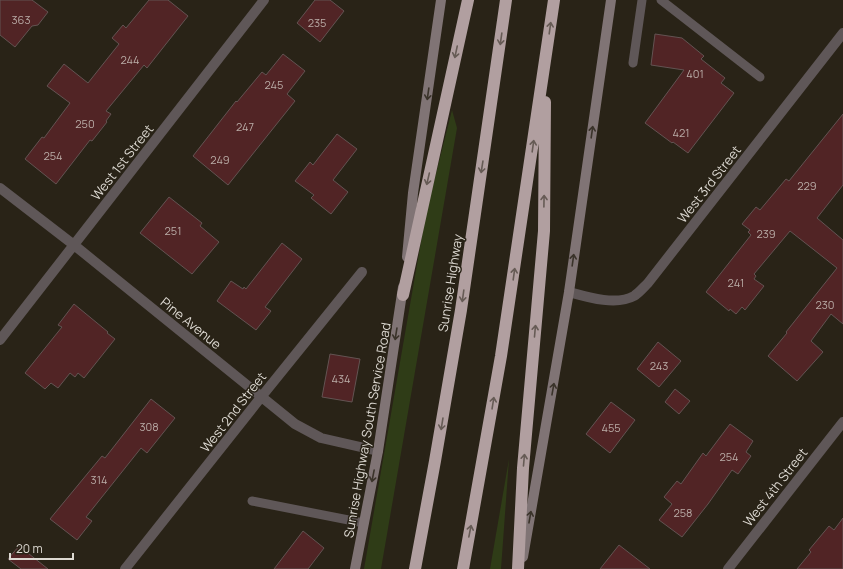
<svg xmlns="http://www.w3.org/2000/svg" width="843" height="569" font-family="Manrope,sans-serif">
  <rect width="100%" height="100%" fill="#292317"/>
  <path fill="#2f3c17" d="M452 110 457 128 381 569H364L426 213Z
    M509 459 501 569H490Z"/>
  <path fill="#512425" stroke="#635352" d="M0 0H32L48 12 38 25 32 26 15 47 0 35Z
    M149 0H168L188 16 147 68 144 65 106 111 111 114 106 121 107 122 92 141 90 140 56 184 25 159 42 137 44 138 70 103 47 86 64 64 88 83 119 44 112 38 123 25 126 28Z
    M315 0H330L344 11 320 42 297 23Z
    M655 34 682 38 704 56 701 59 725 78 721 83 734 93 688 153 673 142 672 143 645 123 684 70 651 65Z
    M283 54 305 71 287 94 295 101 228 185 193 156 236 101 237 102 262 72 266 75Z
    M843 114V185L817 218 843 240V324L831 314 811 341 823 352 797 381 768 356 787 333 786 332 837 268 790 231 754 274 756 276 754 279 764 286 745 310 742 307 736 314 730 309 729 311 706 292 751 235 748 232 750 230 742 224 756 207 760 210 786 179 789 181Z
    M337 134 357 149 333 180 348 192 331 214 311 198 314 195 295 181 310 162 313 165Z
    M169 197 202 223 200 226 219 242 192 274 140 233Z
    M282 243 302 259 265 307 271 311 256 330 217 301 231 281 243 289 244 287 246 289Z
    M74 304 108 332 107 333 115 339 84 378 78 373 75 377 70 373 58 388 51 383 45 389 25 373 62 327 58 325Z
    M658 342 681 361 659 387 637 369Z
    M330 354 360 359 352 402 322 397Z
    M675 389 690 401 679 414 665 402Z
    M151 399 175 418 147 453 141 448 86 517 92 521 77 540 50 519 102 456 105 458Z
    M611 402 635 420 610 453 586 434Z
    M730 424 753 441 746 452 751 456 738 474 732 470 708 504 682 537 659 520 672 504 664 497 677 481 681 484 703 453 706 456Z
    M843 518V569H797L811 552 809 550 829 526 834 530Z
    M303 531 324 548 308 569H274Z
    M619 545 650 569H600Z
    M19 546 48 569H21L8 559Z"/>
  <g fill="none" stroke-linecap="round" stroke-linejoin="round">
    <path stroke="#5f5758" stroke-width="9" d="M661 0 760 77
      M633 63 642 0
      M252 501 364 523"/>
    <path stroke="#5f5758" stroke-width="10" d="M0 188 74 245 295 424 321 438 378 451
      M569 292C587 297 616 306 634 296 639 293 643 288 648 283L843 33
      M0 340 264 0
      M125 569 262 396 362 272
      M728 569 843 422"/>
    <path stroke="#807475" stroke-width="10" d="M407 257 413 193 441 0
      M523 557 569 292 611 0
      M355 569 378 451 403 287"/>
    <path stroke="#b19fa0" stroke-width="12" d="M403 295 468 0
      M415 569 435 461 461 310 506 0
      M463 569 501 356 554 0
      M518 569 523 468 544 231 545 102"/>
  </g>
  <defs><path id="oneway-shaft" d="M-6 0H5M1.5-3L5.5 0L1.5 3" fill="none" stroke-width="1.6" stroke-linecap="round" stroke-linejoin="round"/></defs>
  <g stroke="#665b55">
    <use href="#oneway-shaft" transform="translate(550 28) rotate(-82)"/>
    <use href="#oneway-shaft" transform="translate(501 39) rotate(98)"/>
    <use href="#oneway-shaft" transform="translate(456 52) rotate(102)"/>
    <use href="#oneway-shaft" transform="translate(533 146) rotate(-82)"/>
    <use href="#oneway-shaft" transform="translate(482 167) rotate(99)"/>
    <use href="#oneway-shaft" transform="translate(428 179) rotate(103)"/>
    <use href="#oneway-shaft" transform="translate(544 201) rotate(-89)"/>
    <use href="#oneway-shaft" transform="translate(514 274) rotate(-82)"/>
    <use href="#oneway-shaft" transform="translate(463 296) rotate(98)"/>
    <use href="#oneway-shaft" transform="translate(535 331) rotate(-85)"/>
    <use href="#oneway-shaft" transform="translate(493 403) rotate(-81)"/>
    <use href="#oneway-shaft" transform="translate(442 424) rotate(99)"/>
    <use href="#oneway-shaft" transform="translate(524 460) rotate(-85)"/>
    <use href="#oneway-shaft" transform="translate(470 531) rotate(-79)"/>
  </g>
  <g stroke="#3a332a">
    <use href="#oneway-shaft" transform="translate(428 94) rotate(98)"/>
    <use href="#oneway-shaft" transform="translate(592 132) rotate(-82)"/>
    <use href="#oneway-shaft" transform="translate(573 260) rotate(-82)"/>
    <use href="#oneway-shaft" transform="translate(396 334) rotate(99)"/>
    <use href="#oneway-shaft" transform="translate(553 389) rotate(-80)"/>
    <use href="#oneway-shaft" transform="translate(373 476) rotate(101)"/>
    <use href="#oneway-shaft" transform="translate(530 517) rotate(-80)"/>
  </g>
  <g text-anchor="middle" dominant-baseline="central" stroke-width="3" stroke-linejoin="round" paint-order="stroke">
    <g font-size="11" fill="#baaca7">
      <text x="21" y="19">363</text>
      <text x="317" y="22">235</text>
      <text x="130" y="59">244</text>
      <text x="695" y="73">401</text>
      <text x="274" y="84">245</text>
      <text x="85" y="123">250</text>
      <text x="245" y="126">247</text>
      <text x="681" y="132">421</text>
      <text x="53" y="155">254</text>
      <text x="220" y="159">249</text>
      <text x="807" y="185">229</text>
      <text x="173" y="230">251</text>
      <text x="766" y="233">239</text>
      <text x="736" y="282">241</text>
      <text x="825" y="304">230</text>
      <text x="659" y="365">243</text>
      <text x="341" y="378">434</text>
      <text x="149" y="426">308</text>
      <text x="611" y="427">455</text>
      <text x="729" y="456">254</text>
      <text x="99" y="479">314</text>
      <text x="683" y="512">258</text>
    </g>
    <g font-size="13" fill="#ddd9d2" stroke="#292317">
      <text transform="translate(122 162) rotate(-52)">West 1st Street</text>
      <text transform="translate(709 184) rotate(-52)">West 3rd Street</text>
      <text transform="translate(450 283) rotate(-81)">Sunrise Highway</text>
      <text transform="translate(191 323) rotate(39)">Pine Avenue</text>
      <text transform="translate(233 412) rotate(-52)">West 2nd Street</text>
      <text transform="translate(367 430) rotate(-80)">Sunrise Highway South Service Road</text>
      <text transform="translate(775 487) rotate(-52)">West 4th Street</text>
    </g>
  </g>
  <path d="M10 553v6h63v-6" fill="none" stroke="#ddd9d2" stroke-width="2"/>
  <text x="16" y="553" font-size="12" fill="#ddd9d2" stroke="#292317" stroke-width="3" paint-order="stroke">20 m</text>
</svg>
